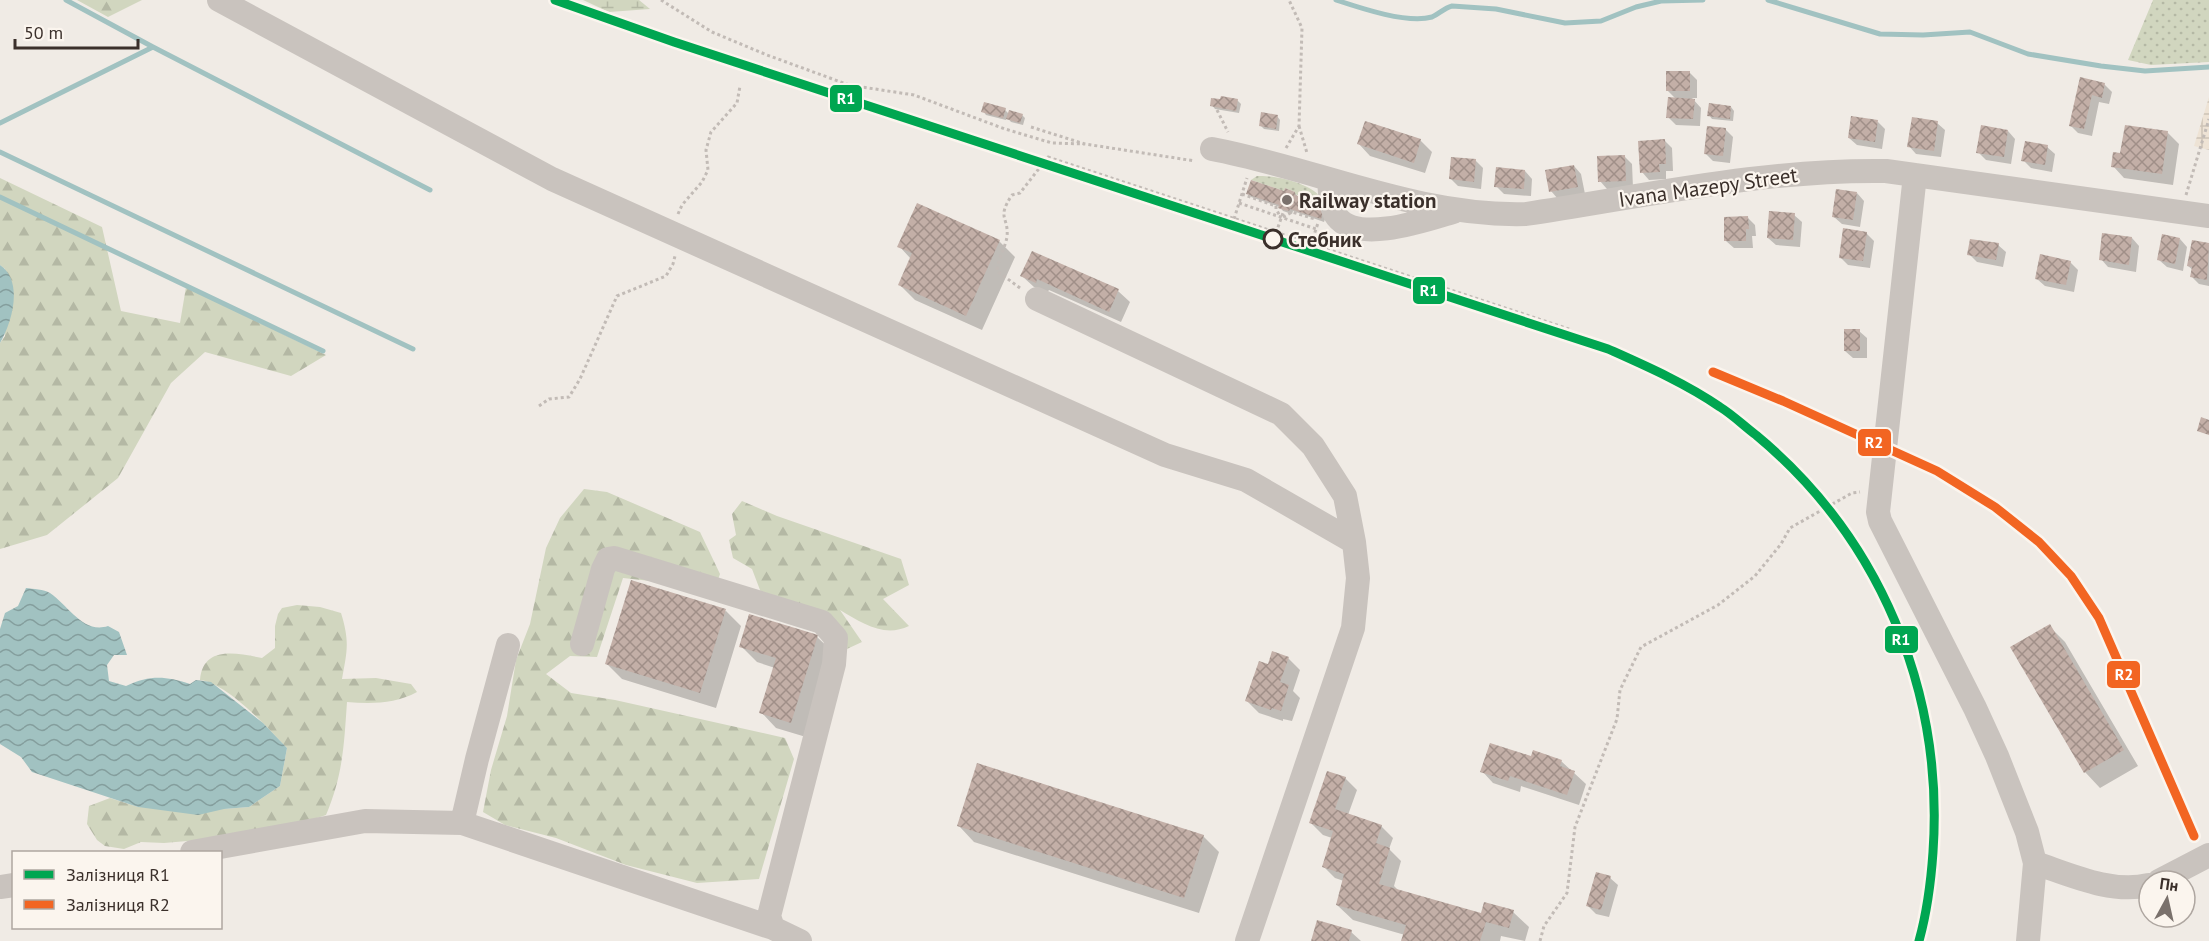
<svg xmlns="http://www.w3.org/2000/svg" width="2209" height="941" font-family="'PT Sans',sans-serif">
  <defs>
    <pattern id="grass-dots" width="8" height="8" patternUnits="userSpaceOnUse" patternTransform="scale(1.5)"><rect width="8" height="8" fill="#d1d6bf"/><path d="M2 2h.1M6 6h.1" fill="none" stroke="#b4b8a4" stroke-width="1.8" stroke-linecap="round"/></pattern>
    <pattern id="forest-firs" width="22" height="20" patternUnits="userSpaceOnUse" patternTransform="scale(1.5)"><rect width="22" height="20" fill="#d1d6bf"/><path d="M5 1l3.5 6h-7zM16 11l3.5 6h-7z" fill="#b4b8a4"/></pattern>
    <pattern id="wetland-marsh" width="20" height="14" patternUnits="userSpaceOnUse" patternTransform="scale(1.5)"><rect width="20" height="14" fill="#d1d6bf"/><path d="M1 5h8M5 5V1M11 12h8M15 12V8" fill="none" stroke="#b4b8a4"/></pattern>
    <pattern id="plaza-grid" width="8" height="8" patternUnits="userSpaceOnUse" patternTransform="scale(1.5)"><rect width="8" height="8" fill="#eee3d5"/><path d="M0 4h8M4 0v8" fill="none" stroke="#cdc3b7"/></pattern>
    <pattern id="water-waves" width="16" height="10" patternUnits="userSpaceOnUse" patternTransform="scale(1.5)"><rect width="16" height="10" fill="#a1c2c1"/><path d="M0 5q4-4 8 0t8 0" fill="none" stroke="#849e9d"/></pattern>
    <pattern id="building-cross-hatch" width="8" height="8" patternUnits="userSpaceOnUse" patternTransform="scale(1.5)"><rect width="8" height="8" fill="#c3afa7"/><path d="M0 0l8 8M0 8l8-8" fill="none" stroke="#a08f88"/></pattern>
  </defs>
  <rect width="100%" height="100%" fill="#f0ebe5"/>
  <path fill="url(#grass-dots)" d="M2153 0H2209V62L2151 65 2128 60Z
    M1257 176C1276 175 1318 184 1326 205L1295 194V192L1285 188 1284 191 1251 180Z"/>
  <path fill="url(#forest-firs)" d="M77 0H142L108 17Z
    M0 178 102 227 121 311 180 323 186 287 326 355 291 376 205 352 171 383 118 478 47 535 0 549V343L5 336V269L0 265Z
    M584 489 607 492 700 532 720 574 715 588 623 578 597 657 570 656 546 674 571 693 615 700 785 738 794 759 759 879 697 883 626 865 556 838 505 825 483 812 491 770 507 716 516 660 530 624 546 548 560 518Z
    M742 501 777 516 901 559 909 585 883 599 909 626C884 638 862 623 840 610L862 642 836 654 807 612 765 603 752 569 733 558 729 540 736 535 732 514Z
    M297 605 320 607 341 613C350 642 347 651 342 679L376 678 411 684 417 692C395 704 371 704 347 702 344 745 343 775 326 815L287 828 234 837 164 843 141 842 124 849 105 846 97 840 87 824 89 806 110 798 138 807 224 809 249 807 280 786 287 748C268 728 227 683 200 680 203 645 237 653 262 658L275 648V626L278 614 282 608Z"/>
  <path fill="url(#wetland-marsh)" d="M583 0H639L650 9 609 12Z"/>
  <path fill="url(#plaza-grid)" d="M2209 97V150L2194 146Z"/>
  <path fill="url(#water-waves)" d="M0 265C24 281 12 323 0 343Z
    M26 588C33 589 44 589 50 593 69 606 83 634 108 626L119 632 127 655H114L107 665 109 681 126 686C150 675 165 676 190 684L196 680 211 682 263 723 287 748 280 786 249 807 224 809 198 815 138 807 32 772 21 757 0 744V629L5 613 18 606Z"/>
  <path fill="#0003" d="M1689 72 1697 80V98H1692L1701 108 1700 126 1676 125 1668 117 1676 99 1667 90Z
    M2081 79 2104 84 2112 92 2109 104 2099 102 2092 136 2078 133 2070 125Z
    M1237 100 1241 104 1239 113 1215 109 1212 105Z
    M1731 107 1734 111 1733 121 1712 119 1709 115Z
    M1005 110 1009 114 1022 115 1025 118 1023 125 1011 122 1007 117 1006 120 986 115 983 111Z
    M1277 116 1280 120 1279 131 1264 129 1260 125Z
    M1878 122 1885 129 1882 149 1857 145 1849 138Z
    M1937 123 1945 130 1941 157 1916 154 1909 146Z
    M1725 129 1733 137 1730 163 1713 161 1706 154Z
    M2008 131 2015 139 2011 164 1986 160 1978 152Z
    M2167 132 2179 144 2173 185 2124 178 2113 166 2122 155Z
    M1420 140 1432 152 1425 173 1370 156 1359 144Z
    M1664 140 1672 148 1673 171H1666V179L1649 180 1642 172Z
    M2047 147 2055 154 2052 172 2031 168 2023 160Z
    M1624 156 1632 164 1633 188 1607 189 1600 181Z
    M1475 160 1483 168 1481 189 1458 186 1451 179Z
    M1574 166 1581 174 1585 194 1558 199 1551 191Z
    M1525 171 1532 179 1531 196 1504 194 1496 186Z
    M1248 193H1295L1299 198 1328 210 1324 222 1293 211 1292 214 1283 211 1280 207 1251 197Z
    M1857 193 1864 201 1860 227 1842 224 1834 217Z
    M918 205 999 241 1015 257 982 330 915 300 900 285 911 259 899 246Z
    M1794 215 1802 222 1800 247 1776 245 1768 238Z
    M1748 218 1755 225 1756 236H1752L1753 248H1734L1726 241Z
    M1866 233 1874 241 1870 268 1848 265 1840 257Z
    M2132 238 2139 246 2136 272 2108 267 2101 259Z
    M2180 239 2187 247 2183 271 2167 267 2159 260Z
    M2193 242 2209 245V286L2199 284 2192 277 2193 270 2188 266Z
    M1998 245 2006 252 2003 267 1977 262 1969 254Z
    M1032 253 1118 291 1130 302 1121 322 1049 290 1047 293 1034 287 1022 276Z
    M2070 262 2078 270 2074 292 2045 286 2037 279Z
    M1859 331 1867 338V358H1853L1845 351Z
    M726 611 741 626 716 708 622 679 606 663Z
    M2049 626 2065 642 2138 766 2100 788 2085 772Z
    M817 637 833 652 806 737 776 728 761 712 775 668 757 662 741 646Z
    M1288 658 1300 670 1293 691 1300 698 1292 721 1283 719V721L1259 713 1247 701 1269 666Z
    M1532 758 1561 761 1586 784 1579 805 1521 786 1520 792 1493 783 1482 771Z
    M1345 778 1357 790 1348 815 1381 826 1393 838 1389 849 1401 861 1394 886 1398 890 1482 915 1513 912 1529 927 1525 941 1501 936 1500 941H1403L1405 935 1353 920 1337 905 1344 881 1335 878 1324 867 1332 838 1323 835 1311 823Z
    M959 826 1203 836 1219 852 1199 913 974 842Z
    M1610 878 1618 885 1609 917 1596 914 1588 906Z
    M1351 932 1361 941H1312Z"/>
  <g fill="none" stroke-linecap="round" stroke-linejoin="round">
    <path stroke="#a1c2c1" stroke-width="5" d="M66 0 153 47 430 190
      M1336 0C1360 8 1407 24 1432 17 1439 14 1444 8 1452 6L1496 9 1565 23 1601 21 1636 7 1661 1 1703 0
      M1768 0 1880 34 1923 35 1970 32 2028 54 2101 66 2145 71 2209 67
      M0 123 153 47
      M0 152 413 349
      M0 197 323 351"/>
  </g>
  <path fill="url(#building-cross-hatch)" d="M1666 71H1690V91H1666Z
    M2080 77 2105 83 2102 98 2092 95 2084 129 2069 126Z
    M1221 96 1238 99 1236 111 1210 106 1211 98 1220 99Z
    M1668 97 1695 99 1693 119 1666 118Z
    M984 102 1006 108 1003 118 981 112Z
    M1709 103 1731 106 1730 119 1707 116Z
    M1009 110 1023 114 1020 123 1006 119Z
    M1261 112 1278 115 1276 129 1259 126Z
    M1851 116 1878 120 1875 142 1848 138Z
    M1912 117 1938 121 1934 151 1907 147Z
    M1365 121 1421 139 1414 163 1357 144Z
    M1981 125 2008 130 2004 157 1976 153Z
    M2125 125 2168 131 2162 174 2111 167 2113 152 2120 153Z
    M1707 126 1726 128 1723 156 1704 154Z
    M1665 139 1666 164H1659L1660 172 1640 173 1638 141Z
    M2025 141 2048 145 2045 165 2021 161Z
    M1625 155 1626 181 1598 182 1597 156Z
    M1451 157 1476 159 1474 182 1449 179Z
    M1574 165 1578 187 1549 192 1545 170Z
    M1496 167 1525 170 1524 189 1494 187Z
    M1251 180 1284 191 1285 188 1295 192V195L1325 205 1321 219 1290 209 1289 211 1284 210 1278 208 1279 205 1246 194Z
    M1836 189 1857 192 1853 220 1832 217Z
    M917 203 1000 240 966 316 898 285 912 253 897 247Z
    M1769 211 1795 213 1793 240 1767 238Z
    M1748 216 1749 229H1746V241H1724V217Z
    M1843 228 1867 232 1863 261 1839 258Z
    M2102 233 2132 237 2129 265 2099 260Z
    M2162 234 2180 238 2175 264 2157 260Z
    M1970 239 1999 243 1996 260 1967 255Z
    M2192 240 2209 243 2207 280 2190 277 2192 267 2187 266Z
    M1032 251 1119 289 1109 312 1037 279 1036 283 1020 276Z
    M2040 254 2071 261 2066 285 2035 279Z
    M1844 329H1860V351H1844Z
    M2201 417 2209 420V435L2197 431Z
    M631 580 726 609 700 693 605 664Z
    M749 614 818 635 791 723 759 713 776 658 739 647Z
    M2050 624 2124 750 2084 773 2010 647Z
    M1272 651 1289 657 1280 682 1289 685 1281 711 1272 708 1271 710 1245 701 1259 661 1268 664Z
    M1490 743 1531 756 1533 750 1562 760 1560 766 1575 771 1567 795 1510 776 1508 781 1480 772Z
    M977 763 1204 835 1184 898 957 826Z
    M1327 771 1346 777 1335 809 1382 825 1376 843 1390 848 1379 884 1481 913 1484 902 1514 910 1509 928 1486 922 1480 941H1401L1406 925 1336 905 1344 874 1322 867 1333 831 1309 823Z
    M1596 872 1611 876 1601 910 1586 906Z
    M1317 920 1352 930 1349 941H1311Z"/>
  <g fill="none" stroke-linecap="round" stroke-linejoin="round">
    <path stroke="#c2bbb6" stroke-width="3" stroke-dasharray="3 3" stroke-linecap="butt" d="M661 0 712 32 767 55 849 85 914 95 1005 129 1052 143 1085 144
      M1217 110 1228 132
      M1299 126 1307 153
      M1031 127 1085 144 1195 161
      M1286 148 1299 126 1302 28 1289 0
      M1242 194 1276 206V209L1280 216
      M2186 195 2209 119
      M1239 203 1316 229
      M678 214 682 205 702 182 708 170 706 150 711 132 737 103 740 86
      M1283 217 1292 212 1315 219
      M1234 219 1247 178
      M1276 233 1284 210
      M1311 244 1318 223
      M1020 288 997 271C998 259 1005 248 1007 237 1009 216 996 219 1012 195L1020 193 1048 157 1569 329
      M539 406 549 399 569 397 580 379 617 296 666 276 673 264 675 256
      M1540 941 1544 926 1567 893 1575 827 1617 719 1620 690 1641 647 1718 605 1755 576 1781 544 1790 528 1852 493 1860 492"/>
    <path stroke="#c9c3be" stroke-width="24" d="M219 0 552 179 1165 455 1246 480 1354 542 1358 578 1353 628 1247 941
      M1212 149C1318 169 1417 217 1526 214 1646 196 1765 169 1886 171L2209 216
      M1915 175 1878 512 1880 521 1975 708 1997 756 2027 832 2035 863 2028 941
      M1329 180C1330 191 1330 208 1337 217 1358 244 1426 220 1453 212
      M1037 299 1281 414 1313 446 1345 496 1354 542
      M582 644 603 569 608 559 614 558 822 622 836 638 834 664 769 916 773 928
      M462 823 477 759 508 645
      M192 852 365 821 462 823 773 928 800 941
      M2035 863C2071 875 2111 894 2149 885
      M2159 881 2209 855
      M0 887 14 885"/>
    <defs>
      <path id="rail-1" d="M555 0 674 42 1608 349C1646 366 1685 383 1720 407 1733 415 1744 426 1756 435 1880 538 1944 691 1933 852 1931 881 1927 912 1919 941"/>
      <path id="rail-2" d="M1713 372 1783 401 1937 471 1995 507 2039 542 2071 576 2099 618 2194 836"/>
    </defs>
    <use href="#rail-1" stroke="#fbf5ee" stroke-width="14"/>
    <use href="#rail-2" stroke="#fbf5ee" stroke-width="14"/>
    <use href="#rail-1" stroke="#00a651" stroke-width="9"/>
    <use href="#rail-2" stroke="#f26522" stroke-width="9"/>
  </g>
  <circle fill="#7a716c" stroke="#fbf5ee" stroke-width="2" cx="1287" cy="200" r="6"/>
  <circle fill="#fbf5ee" stroke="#3b302b" stroke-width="3" cx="1273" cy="239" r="9"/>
  <g text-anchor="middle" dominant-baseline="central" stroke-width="4.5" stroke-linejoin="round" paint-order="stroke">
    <g font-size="21" fill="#3b302b" stroke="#fbf5ee">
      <text transform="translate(1708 187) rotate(-8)">Ivana Mazepy Street</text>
    </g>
    <g font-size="21" font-weight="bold" fill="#3b302b" stroke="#fbf5ee" text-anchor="start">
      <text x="1299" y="200">Railway station</text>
    </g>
    <g font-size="21" font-weight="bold" fill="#3b302b" stroke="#fbf5ee" text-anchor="start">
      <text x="1288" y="239">Стебник</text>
    </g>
  </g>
  <g stroke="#fbf5ee" stroke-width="2">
    <rect x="829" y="84" width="34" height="29" rx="6" fill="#00a651"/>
    <rect x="1412" y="276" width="34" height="29" rx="6" fill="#00a651"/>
    <rect x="1857" y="428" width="35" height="29" rx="6" fill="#f26522"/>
    <rect x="1884" y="625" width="35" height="29" rx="6" fill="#00a651"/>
    <rect x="2106" y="660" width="35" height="29" rx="6" fill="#f26522"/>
  </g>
  <g font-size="16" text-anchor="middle" font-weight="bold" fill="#fff">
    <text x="846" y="104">R1</text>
    <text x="1429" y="296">R1</text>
    <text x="1874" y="448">R2</text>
    <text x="1901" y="645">R1</text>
    <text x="2124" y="680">R2</text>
  </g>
  <rect x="12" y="851" width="210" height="78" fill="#fbf5ee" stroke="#aea6a0" stroke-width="1.5"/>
  <rect x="24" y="870" width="30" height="9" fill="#00a651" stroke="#aea6a0" stroke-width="1.5"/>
  <text x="66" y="881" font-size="18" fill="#3b302b">Залізниця R1</text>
  <rect x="24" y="900" width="30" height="9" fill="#f26522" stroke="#aea6a0" stroke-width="1.5"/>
  <text x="66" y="911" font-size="18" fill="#3b302b">Залізниця R2</text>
  <g transform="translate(2167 899) rotate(8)"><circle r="28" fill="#fbf5ee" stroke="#aea6a0" stroke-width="1.5"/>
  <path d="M0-4.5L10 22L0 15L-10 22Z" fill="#7a716c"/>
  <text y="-9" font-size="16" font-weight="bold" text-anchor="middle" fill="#3b302b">Пн</text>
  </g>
  <path d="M15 39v9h123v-9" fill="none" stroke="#3b302b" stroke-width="3"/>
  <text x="24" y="39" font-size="18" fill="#3b302b" stroke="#fbf5ee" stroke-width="4.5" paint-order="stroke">50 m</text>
</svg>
